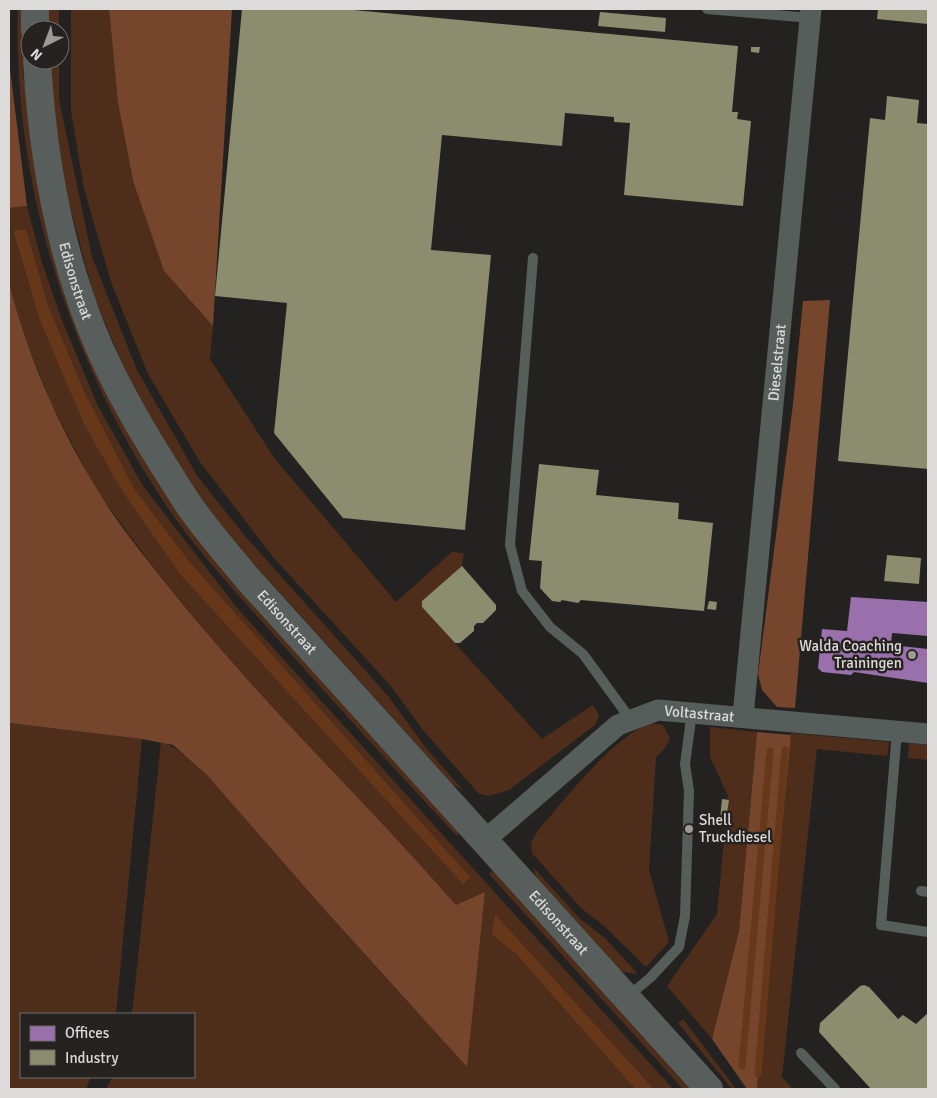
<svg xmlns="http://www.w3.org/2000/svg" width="937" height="1098" font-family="Signika,sans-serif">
  <rect width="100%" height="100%" fill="#242221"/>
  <path fill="#4e2e1b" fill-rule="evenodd" d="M18 9H24L23 73 40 197 107 393 159 484 197 538 459 830 457 836C395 770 334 702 274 635 234 590 192 546 160 496 66 351 13 181 18 9Z
    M47 9H59V30H48Z
    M71 9H109L118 103 133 181 164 271 213 326 210 359 275 459 396 602 452 552 464 553 462 566 423 601 422 607 542 739 593 705 599 715 595 725 509 790 489 796 479 794 423 730 390 685 273 557 200 462 148 374 111 282 84 189 71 111Z
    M49 60H59V99L92 257 137 370 198 477 245 536 388 696 426 748 464 791 452 784 235 543 195 493 139 403 94 297 60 168Z
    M27 206 42 263 63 323 98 406 143 486 238 609 673 1089H654L495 914 493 935 515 953 635 1089H106L113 1077H194V1014H132L161 742C203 754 291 872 324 909 371 962 419 1013 466 1066L485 893 456 905 221 651 153 567 95 488 51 403 19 323 9 283V208ZM26 229 48 305 86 395 134 488 189 561 470 877 121 489 39 318 13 232Z
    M9 723 142 739 116 1014H21V1077H91L86 1089H9Z
    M651 723 663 725 670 738 665 748 656 757 649 870 669 942 646 967 603 925 581 908 532 853 531 843 538 830C567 798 611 738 651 723Z
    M710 727 757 732 739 931 712 1039 667 986 717 914 728 796 710 757Z
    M791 733 889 742 887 756 817 749 782 1077 793 1089H757Z
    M909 743 928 745V760L908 758Z
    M533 867 580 919 605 938 638 974 622 972 609 961 538 882Z
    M493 870 690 1089H683L489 874Z
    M683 1019 736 1089H732L678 1023Z"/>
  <path fill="#75462b" d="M9 9 10 69 27 206 9 208Z
    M109 9H232L213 326 164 271 133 181 118 103Z
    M9 283C27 354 57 423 95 486 118 525 148 561 176 596 263 704 364 800 456 905L485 892 467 1067 324 909 207 775 173 745 142 739 9 723Z
    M830 300 795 708 777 707 762 690 758 674 793 404 803 301Z
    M757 732 791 735 757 1089H747L712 1039 739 931Z"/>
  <path fill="#663719" d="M26 229 48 305 85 393 134 488 189 561 470 877 463 884 180 574 121 489 84 424 70 391 39 318 13 231Z
    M495 914 654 1089H635L515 953 492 935Z"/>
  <path fill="#9970ab" d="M851 597 928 602V636L892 633 891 645 928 649V683L854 672 851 675 822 672 818 668 822 629 847 631Z"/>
  <path fill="#8c8c6e" d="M242 9H343L738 46 732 112H738L737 119 751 121 743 206 624 195 630 123 614 122V117L565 113 562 146 442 135 431 250 491 255 465 530 343 518 274 433 287 303 215 296Z
    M878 9H928V24L877 19Z
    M600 12 666 18 665 32 598 26Z
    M751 47H760L759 53 751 52Z
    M887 96 919 100 917 123 928 124V469L838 461 870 118 885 120Z
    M539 464 599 470 596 495 679 503 678 519 713 523 704 611 581 600 578 603 562 600 560 602 552 601 540 588 542 561 529 560Z
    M887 555 921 558 919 584 884 581Z
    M462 566 496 605V610L483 623H477L474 626V631L460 643H455L422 607V601Z
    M709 601 717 602 716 610 707 609Z
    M722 799 729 800 726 819H720Z
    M864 985 869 987 898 1019 903 1015 916 1024 928 1013V1089H871L819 1032 820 1023 860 986Z"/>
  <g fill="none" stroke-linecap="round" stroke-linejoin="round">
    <path stroke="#663719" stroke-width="7" d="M742 1066 770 751
      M758 1074 785 750"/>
    <path stroke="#565e5c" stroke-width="10" d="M707 9 810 18
      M533 258 510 545 522 591 550 627 583 654 631 720
      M897 731 881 925 928 932
      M921 891 928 892
      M627 997 650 978 679 947 685 916 689 791 685 764 692 712
      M801 1053 835 1089"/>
    <g stroke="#565e5c" stroke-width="21">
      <path id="s1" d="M743 716 811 9"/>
      <path id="s2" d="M485 840 618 725 658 710 928 734"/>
    </g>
    <g stroke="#575e5c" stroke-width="28">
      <path d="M35 30V9"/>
      <path id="s3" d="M37 60C42 152 58 244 92 330 115 388 149 443 183 496 201 525 226 552 248 579L709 1089"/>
    </g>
  </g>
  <g fill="#9c9a99" stroke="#252220" stroke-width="2">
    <circle cx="912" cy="655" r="5"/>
    <circle cx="689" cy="829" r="5"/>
  </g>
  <g text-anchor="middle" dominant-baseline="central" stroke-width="5" stroke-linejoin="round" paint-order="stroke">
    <g font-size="15" fill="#dddbda" stroke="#252220">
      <text stroke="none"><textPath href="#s3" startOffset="225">Edisonstraat</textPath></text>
      <text stroke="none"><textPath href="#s1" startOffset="355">Dieselstraat</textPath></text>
      <text stroke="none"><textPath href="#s3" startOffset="630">Edisonstraat</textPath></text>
      <text stroke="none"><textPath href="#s2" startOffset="260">Voltastraat</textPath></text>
      <text stroke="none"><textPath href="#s3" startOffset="1035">Edisonstraat</textPath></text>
    </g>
    <g font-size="15" fill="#dddbda" stroke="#252220" text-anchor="end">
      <text x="902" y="646">Walda Coaching<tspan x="902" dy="17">Trainingen</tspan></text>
      <text x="699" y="820" text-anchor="start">Shell<tspan x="699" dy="17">Truckdiesel</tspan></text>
    </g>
  </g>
  <rect width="937" height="1098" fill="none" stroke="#dddbda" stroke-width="20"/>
  <rect x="20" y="1013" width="175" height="65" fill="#252220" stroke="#6f6c6a"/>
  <rect x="30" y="1026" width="25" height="15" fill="#9970ab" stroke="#6f6c6a"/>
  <text x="65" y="1038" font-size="15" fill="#dddbda">Offices</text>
  <rect x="30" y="1050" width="25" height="15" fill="#8c8c6e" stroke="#6f6c6a"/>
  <text x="65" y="1063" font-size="15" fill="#dddbda">Industry</text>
  <g transform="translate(45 45) rotate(222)"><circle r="24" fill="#252220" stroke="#6f6c6a"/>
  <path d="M0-4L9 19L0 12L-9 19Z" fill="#9c9a99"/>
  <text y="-8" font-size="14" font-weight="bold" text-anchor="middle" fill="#dddbda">N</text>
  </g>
</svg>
